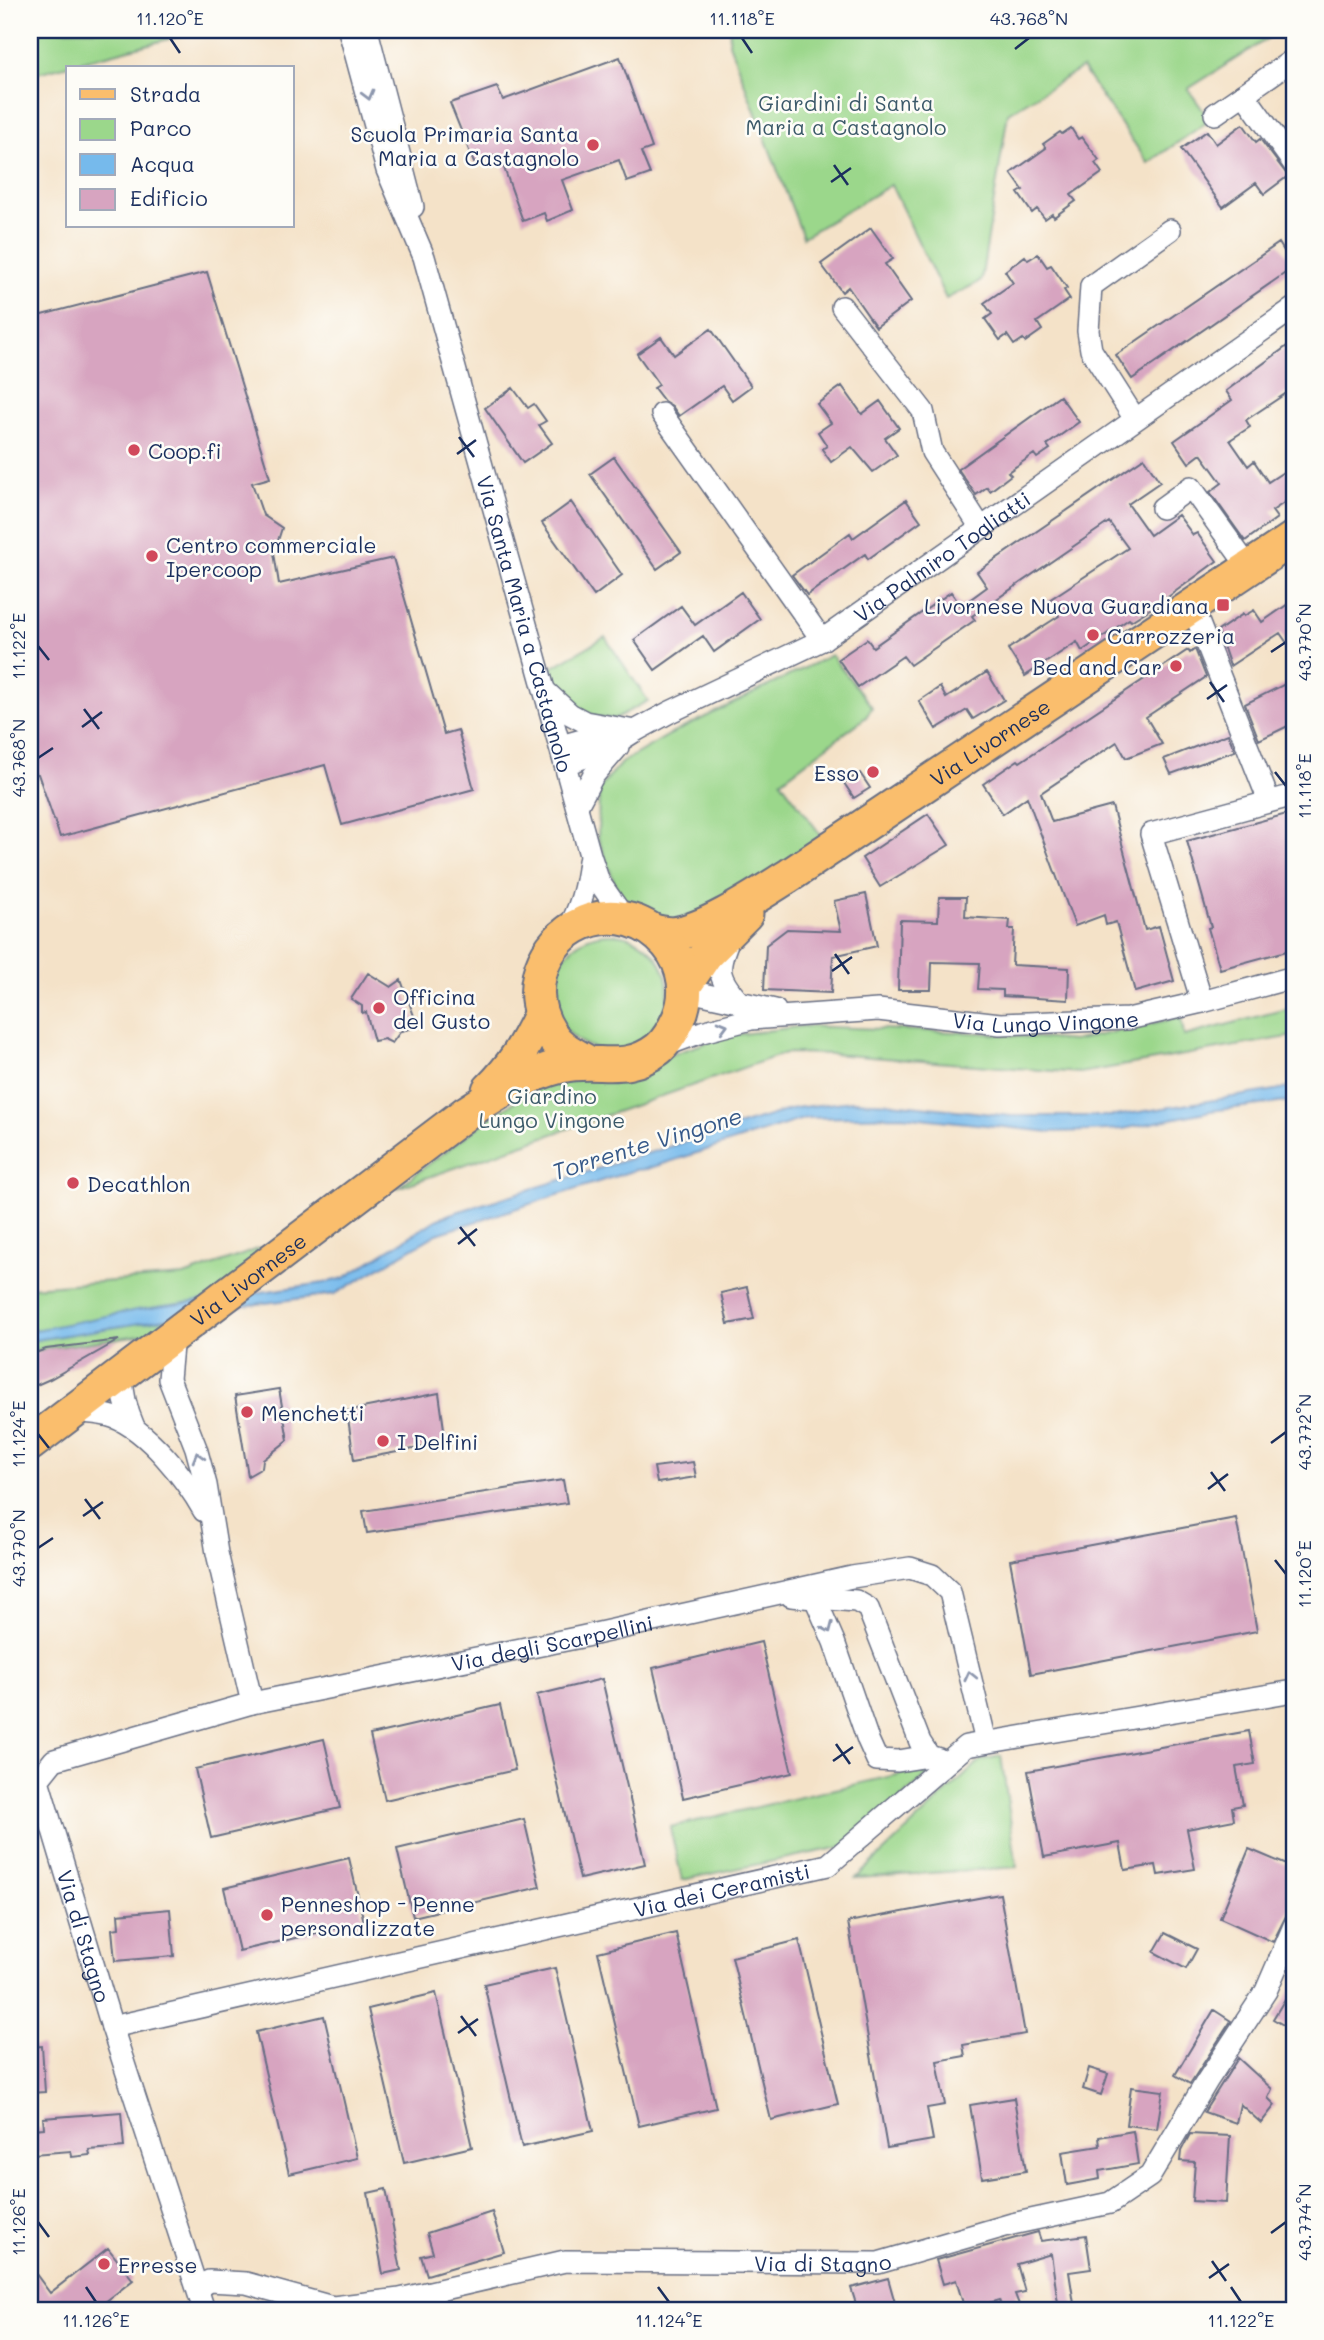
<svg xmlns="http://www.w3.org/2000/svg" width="1324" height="2340" font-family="Mali,sans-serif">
  <rect width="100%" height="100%" fill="#fdfcf7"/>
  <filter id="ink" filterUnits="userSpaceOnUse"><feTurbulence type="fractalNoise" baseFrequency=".0143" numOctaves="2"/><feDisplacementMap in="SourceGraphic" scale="14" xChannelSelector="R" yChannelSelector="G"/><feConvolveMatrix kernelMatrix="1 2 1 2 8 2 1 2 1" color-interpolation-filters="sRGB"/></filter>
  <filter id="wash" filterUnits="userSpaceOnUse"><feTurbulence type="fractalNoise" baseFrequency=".00686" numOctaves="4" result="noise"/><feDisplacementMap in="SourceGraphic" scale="28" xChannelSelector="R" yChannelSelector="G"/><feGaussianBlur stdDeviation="1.57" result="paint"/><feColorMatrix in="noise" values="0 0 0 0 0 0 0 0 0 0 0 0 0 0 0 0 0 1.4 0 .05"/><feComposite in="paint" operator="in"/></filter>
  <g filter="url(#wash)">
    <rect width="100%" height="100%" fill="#f4e2c8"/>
    <path fill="#9bd78b" stroke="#5b8374" stroke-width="2" d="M30 30H203L30 75Z
      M730 30H1281L1188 89 1210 120 1148 163 1082 68 1008 113 981 281 946 299 891 185 803 237 729 43Z
      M605 637 648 701 614 719 596 717 574 707 559 692 551 668Z
      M831 655 872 707 866 717 781 781 823 838 715 909 665 923 628 905 618 892 598 838 599 789 621 763 669 735Z
      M552 992a58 58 0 1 1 116 0a58 58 0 1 1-116 0Z
      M1294 1007V1036L1080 1073 832 1054 786 1053 397 1188 494 1115 540 1085 667 1056 726 1036 804 1026 982 1033 1073 1041 1181 1017 1184 1036Z
      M313 1229 181 1329 30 1351V1287L184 1276Z
      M1001 1756 1017 1867 856 1878 981 1760Z
      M940 1765 846 1846 682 1880 670 1827Z"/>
    <path fill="#76baec" stroke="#4874a5" stroke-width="2" d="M1294 1087V1101L1210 1111 1123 1129 1089 1131 1050 1132 902 1116 806 1118 647 1169 635 1170 437 1234 335 1294 257 1304 30 1341V1331L137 1310 324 1283 344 1278 436 1220 450 1214 795 1108 852 1101 892 1103 1011 1116H1115Z"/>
    <g id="blocks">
      <path fill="#d7a4c0" d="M620 57 652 148 641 152 650 174 627 182 619 160 562 180 573 210 547 221 544 213 523 221 499 154 474 163 450 103 497 87 503 100Z
        M1243 124 1256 142 1260 139 1288 176 1264 194 1256 183 1223 207 1181 149 1207 131 1216 144Z
        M1071 128 1078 139 1082 137 1099 160 1095 163 1102 173 1071 195 1076 201 1054 217 1052 214 1045 219 1037 209 1032 213 1018 193 1023 190 1011 173 1046 148 1043 144 1060 132 1062 134Z
        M871 228 893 259 885 264 911 301 876 327 848 287 842 292 821 264Z
        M1279 243 1294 267 1132 379 1116 355Z
        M1038 254 1047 267 1051 265 1067 288 1064 290 1070 299 1037 322 1042 330 1025 342 1023 339 1014 345 1007 335 1000 340 985 319 992 314 984 303 1013 283 1005 271 1025 256 1028 260Z
        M207 272 270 478 252 483 263 515 282 528 274 553 279 584 393 558 444 734 458 730 474 789 342 825 325 765 60 837 38 774 30 773V318Z
        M711 329 751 386 732 400 722 386 679 416 672 406 664 401 654 388 659 385 637 354 661 337 674 355Z
        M1294 341V388L1246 420 1250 427 1230 440 1248 466 1254 461 1268 482 1294 465V496L1272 511 1277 518 1245 541 1210 492 1222 483 1201 454 1189 463 1174 441 1232 400 1226 391Z
        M842 386 862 414 880 401 899 428 885 438 897 455 873 472 852 447 831 462 822 449 827 446 818 432 831 423 817 404Z
        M513 388 528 408 534 404 546 421 539 425 552 443 523 463 485 408Z
        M1060 396 1079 422 1047 445 1050 449 1037 458 1034 454 1008 472 1011 475 990 491 987 487 976 495 958 469Z
        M614 457 681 552 657 569 590 474Z
        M1144 458 1160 482 1128 504 1150 535 1178 515 1193 535 1197 533 1217 561 1161 602 1131 621 1129 619 1082 651 1077 642 1025 676 1008 649 1059 616 1049 600 1128 548 1109 522 972 616 975 620 910 665 903 656 858 687 838 659 867 639 873 647 951 592 961 606 987 587 977 572Z
        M906 500 921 521 868 559 865 554 807 595 792 575 850 533 853 538Z
        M571 502 622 575 594 596 542 523Z
        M741 592 760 619 714 652 703 636 655 670 634 640 681 606 695 625Z
        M1294 600V653L1280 633 1230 666 1218 631 1243 614 1244 616 1254 610 1262 622Z
        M1195 649 1206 677 1146 717 1162 744 1126 758 1117 742 1041 793 1052 822 1112 806 1145 930 1159 926 1174 981 1135 992 1116 922 1106 925 1104 915 1075 926 1027 797 1003 814 983 784 1018 760 1020 762 1188 650 1190 653Z
        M987 672 1004 700 973 719 967 710 936 729 919 701 940 687 946 698Z
        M1285 684 1294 703V723L1259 740 1245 704Z
        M1228 734 1235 751 1171 774 1164 759Z
        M860 773 870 788 854 798 844 783Z
        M1294 812V949L1220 969 1208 928 1211 927 1187 841Z
        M928 814 949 845 880 887 862 858Z
        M866 894 877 946 833 956 831 993 764 990 766 945 787 929 841 931 834 901Z
        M939 897H966L965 917 1010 920 1009 929H1014L1012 965 1069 968 1068 1000 1003 996V990L978 989 980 963 932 962 931 990H898L900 920 938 921Z
        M368 973 391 987 401 980 418 1027 401 1031 392 1043 384 1039 374 1041 366 1012 362 1013V1006L351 999Z
        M747 1287 754 1319 728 1324 721 1293Z
        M119 1340 50 1379 30 1388V1355L46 1349Z
        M279 1389 288 1440 263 1460 262 1468 248 1476 235 1396Z
        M439 1393 446 1443 354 1460 347 1411Z
        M693 1462 696 1477 657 1483 654 1467Z
        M563 1480 567 1503 367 1533 363 1511Z
        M1236 1518 1257 1631 1031 1674 1010 1560Z
        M761 1642 792 1773 683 1798 653 1668Z
        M602 1679 645 1864 580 1879 537 1695Z
        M500 1705 515 1770 385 1800 370 1735Z
        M1249 1731 1255 1764 1236 1767 1243 1805 1232 1807 1234 1820 1187 1829 1195 1869 1158 1875 1156 1865 1125 1870 1120 1843 1044 1857 1028 1771Z
        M324 1739 340 1808 211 1838 195 1769Z
        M524 1819 540 1887 413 1917 397 1849Z
        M1249 1849 1294 1868V1900L1273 1942 1220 1918Z
        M349 1858 364 1922 239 1951 224 1888Z
        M1000 1894 1025 2034 963 2045 965 2056 937 2061 945 2105 927 2108 933 2140 887 2148 848 1922Z
        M170 1909 174 1956 115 1961 112 1929 119 1928 118 1914Z
        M676 1933 716 2108 639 2126 598 1952Z
        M1165 1933 1197 1949 1186 1969 1154 1952Z
        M799 1940 838 2104 771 2120 732 1957Z
        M555 1968 593 2131 522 2147 484 1984Z
        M1294 1984V2031L1273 2019Z
        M436 1993 472 2147 404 2163 368 2009Z
        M1214 2010 1231 2021 1190 2084 1175 2075Z
        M324 2016 357 2158 289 2174 256 2032Z
        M42 2046 45 2092 30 2093V2047Z
        M1238 2058 1272 2089 1268 2098 1275 2105 1261 2123 1240 2104 1236 2123 1204 2112Z
        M1089 2068 1108 2074 1101 2095 1083 2089Z
        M1131 2087 1163 2091 1157 2129 1126 2125Z
        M1014 2098 1026 2171 982 2178 970 2105Z
        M121 2112 124 2147 89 2150 90 2155 72 2157 71 2151 33 2154 31 2129 44 2128 43 2118Z
        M1133 2131 1138 2164 1099 2171 1100 2179 1067 2185 1062 2152 1100 2146 1099 2137Z
        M1190 2134 1230 2136 1226 2203 1192 2201 1195 2162 1180 2161 1181 2151Z
        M386 2189 401 2270 383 2274 368 2193Z
        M492 2212 504 2252 427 2275 421 2256 433 2253 427 2233Z
        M1038 2232 1041 2241 1086 2235 1091 2269 1069 2272 1075 2310H1059L1051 2254 1017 2264 1025 2292 1015 2294 1021 2310H1003L999 2300 965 2310 956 2280 943 2284 936 2260Z
        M108 2248 133 2280 95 2310H30V2266L50 2293Z
        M888 2278 897 2310H858L851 2288Z"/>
    </g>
  </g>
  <g filter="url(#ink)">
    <use href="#blocks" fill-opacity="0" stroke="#676e83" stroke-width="2"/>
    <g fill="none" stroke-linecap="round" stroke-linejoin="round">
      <defs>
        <g id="street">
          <path id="s1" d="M349 30 387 170 424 257 590 855 599 882 625 919"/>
          <path d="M367 30 413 207"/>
          <path d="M1244 94 1294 164"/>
          <path d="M1215 114 1294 59"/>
          <path d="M842 307 923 411 932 452 981 528"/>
          <path d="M662 414 822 640"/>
          <path d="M1135 419 1091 350 1088 331 1091 286 1170 230"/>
          <path d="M1162 508 1191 487 1249 568"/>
          <path d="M1192 606 1269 801"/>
          <path d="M545 691 570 714 585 722 635 731"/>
          <path d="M560 746 600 735 615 733"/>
          <path id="s2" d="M565 764 605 750 635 731 670 712 822 640 1294 308"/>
          <path d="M577 806 593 776 618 747"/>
          <path d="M566 933C580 909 586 888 589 861"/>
          <path d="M730 936C716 969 716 976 740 1003"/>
          <path d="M685 985 698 993 775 1010"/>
          <path d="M1202 1002 1151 834 1294 795"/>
          <path id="s3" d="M661 1047 702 1032 751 1019 878 1010 1000 1024 1128 1019 1202 1002 1294 977"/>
          <path id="s4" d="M173 1335 169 1379 196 1448 206 1485 217 1553 252 1703 54 1760 38 1780 112 2027 204 2310"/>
          <path d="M122 1374C122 1394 126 1409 134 1427"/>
          <path d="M74 1411C86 1413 101 1413 113 1417 148 1430 186 1479 204 1511"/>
          <path d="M791 1596 815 1598 834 1642 868 1740 877 1760 898 1761 929 1756"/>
          <path d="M815 1598 856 1601 868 1608 920 1742 929 1756 939 1759"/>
          <path id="s5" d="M252 1703 581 1637 852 1577 910 1568 932 1575 950 1592 986 1742"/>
          <path id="s6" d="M112 2027 828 1865 966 1746 1294 1691"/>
          <path id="s7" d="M198 2287 209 2281 246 2283 333 2307 400 2299 565 2261 878 2263 1012 2224 1110 2203 1150 2176 1207 2081 1266 1991 1294 1926"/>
        </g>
        <g id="primary">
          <path id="s8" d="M657 932C662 933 668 934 673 934 707 930 761 893 790 875L1294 538"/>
          <path d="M685 985 706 954 746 914"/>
          <path d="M489 1090C514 1065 525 1046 540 1015"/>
          <path id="s9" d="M30 1444 466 1113C496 1094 525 1075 561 1066 598 1057 624 1075 658 1049 668 1041 674 1029 679 1018 705 955 635 893 575 927 538 949 526 996 550 1033 558 1047 573 1054 587 1062"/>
        </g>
      </defs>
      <use href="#street" stroke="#676e83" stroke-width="24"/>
      <use href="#primary" stroke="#676e83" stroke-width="37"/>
      <use href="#street" stroke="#fff" stroke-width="21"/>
      <use href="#primary" stroke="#fabe6d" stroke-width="33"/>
    </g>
    <defs><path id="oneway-chevron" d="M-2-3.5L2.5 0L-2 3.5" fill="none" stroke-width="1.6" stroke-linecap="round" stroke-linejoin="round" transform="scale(1.75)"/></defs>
    <g stroke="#8d97ae">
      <use href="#oneway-chevron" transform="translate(368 95) rotate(75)"/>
      <use href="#oneway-chevron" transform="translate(723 1026) rotate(-15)"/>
      <use href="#oneway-chevron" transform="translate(198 1457) rotate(-106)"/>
      <use href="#oneway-chevron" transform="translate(828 1628) rotate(67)"/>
      <use href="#oneway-chevron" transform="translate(970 1676) rotate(-103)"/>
    </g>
  </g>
  <path fill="none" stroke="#1b2f5e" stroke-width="2.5" d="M170 38 180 53M742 38 752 53M1015 49 1029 38M834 165 848 185M831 182 851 168M459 437 474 457M457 454 476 440M38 646 49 660M1271 652 1286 642M1210 682 1224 702M1207 699 1227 685M84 709 99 729M82 727 102 712M38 758 53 748M1275 772 1286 786M835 954 849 974M832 971 852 957M460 1227 475 1246M458 1244 477 1229M38 1434 49 1448M1271 1443 1286 1432M1211 1472 1225 1491M1208 1489 1228 1474M85 1499 100 1519M83 1516 103 1502M38 1548 53 1538M1275 1560 1286 1574M836 1744 850 1764M833 1761 853 1747M461 2016 476 2036M458 2033 478 2019M38 2222 49 2237M1271 2233 1286 2222M1212 2261 1226 2281M1209 2278 1229 2264M86 2287 96 2302M658 2287 669 2302M1231 2287 1241 2302"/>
  <g fill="#d1495b" stroke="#fdfcf7" stroke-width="2.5">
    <circle cx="593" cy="145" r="7"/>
    <circle cx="134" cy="450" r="7"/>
    <circle cx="152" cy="556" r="7"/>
    <rect x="1216" y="598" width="14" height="14" rx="3.5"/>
    <circle cx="1093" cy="635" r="7"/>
    <circle cx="1176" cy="666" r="7"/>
    <circle cx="873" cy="772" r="7"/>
    <circle cx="379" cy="1008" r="7"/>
    <circle cx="73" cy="1183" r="7"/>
    <circle cx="247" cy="1412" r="7"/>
    <circle cx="383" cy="1441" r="7"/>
    <circle cx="267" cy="1915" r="7"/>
    <circle cx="104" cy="2264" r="7"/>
  </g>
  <g text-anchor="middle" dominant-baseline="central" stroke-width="5" stroke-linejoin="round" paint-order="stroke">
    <g font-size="21" fill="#3b5969" stroke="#fdfcf7">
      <text x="846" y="102">Giardini di Santa<tspan x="846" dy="24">Maria a Castagnolo</tspan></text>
      <text x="552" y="1095">Giardino<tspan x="552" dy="24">Lungo Vingone</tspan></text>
    </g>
    <g font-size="21" fill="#1b2f5e" stroke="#fdfcf7" text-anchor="start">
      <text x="579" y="133" text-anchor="end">Scuola Primaria Santa<tspan x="579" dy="24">Maria a Castagnolo</tspan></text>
      <text x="148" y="450">Coop.fi</text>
      <text x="166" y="544">Centro commerciale<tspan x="166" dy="24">Ipercoop</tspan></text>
      <text x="1209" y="605" text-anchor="end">Livornese Nuova Guardiana</text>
      <text x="1107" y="635">Carrozzeria</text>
      <text x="1162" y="666" text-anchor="end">Bed and Car</text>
      <text x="859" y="772" text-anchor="end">Esso</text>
      <text x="393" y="996">Officina<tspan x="393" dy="24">del Gusto</tspan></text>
      <text x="87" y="1183">Decathlon</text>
      <text x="261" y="1412">Menchetti</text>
      <text x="397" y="1441">I Delfini</text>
      <text x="281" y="1903">Penneshop - Penne<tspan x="281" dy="24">personalizzate</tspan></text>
      <text x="118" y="2264">Erresse</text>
    </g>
    <g font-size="21" fill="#1b2f5e" stroke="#fdfcf7">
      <text stroke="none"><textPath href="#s2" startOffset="432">Via Palmiro Togliatti</textPath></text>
      <text stroke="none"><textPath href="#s1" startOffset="620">Via Santa Maria a Castagnolo</textPath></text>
      <text stroke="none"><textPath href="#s8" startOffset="388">Via Livornese</textPath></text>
      <text stroke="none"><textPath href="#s3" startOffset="390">Via Lungo Vingone</textPath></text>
      <text stroke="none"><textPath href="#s9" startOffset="273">Via Livornese</textPath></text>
      <text stroke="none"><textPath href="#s5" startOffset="306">Via degli Scarpellini</textPath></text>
      <text stroke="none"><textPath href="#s6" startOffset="625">Via dei Ceramisti</textPath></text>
      <text stroke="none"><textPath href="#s4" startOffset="774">Via di Stagno</textPath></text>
      <text stroke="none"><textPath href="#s7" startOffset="634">Via di Stagno</textPath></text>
    </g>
    <g font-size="23" font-style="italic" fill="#365989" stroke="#fdfcf7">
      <text transform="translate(647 1143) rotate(-17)">Torrente Vingone</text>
    </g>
  </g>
  <rect width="1324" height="2340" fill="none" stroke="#fdfcf7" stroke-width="77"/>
  <rect x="66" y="66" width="228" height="161" fill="#fdfcf7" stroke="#a3aaba" stroke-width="2"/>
  <rect x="80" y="89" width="35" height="10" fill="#fabe6d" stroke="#a3aaba" stroke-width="2"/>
  <text x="130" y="102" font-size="21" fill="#1b2f5e">Strada</text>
  <rect x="80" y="119" width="35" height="21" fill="#9bd78b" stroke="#a3aaba" stroke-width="2"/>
  <text x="130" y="136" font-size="21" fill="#1b2f5e">Parco</text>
  <rect x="80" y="154" width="35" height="21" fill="#76baec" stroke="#a3aaba" stroke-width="2"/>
  <text x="130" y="172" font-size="21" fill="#1b2f5e">Acqua</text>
  <rect x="80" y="189" width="35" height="21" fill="#d7a4c0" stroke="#a3aaba" stroke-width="2"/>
  <text x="130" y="206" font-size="21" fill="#1b2f5e">Edificio</text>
  <rect x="38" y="38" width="1248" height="2264" fill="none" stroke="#1b2f5e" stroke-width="2.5"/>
  <g font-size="18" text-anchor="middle" fill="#1b2f5e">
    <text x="170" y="25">11.120°E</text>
    <text x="742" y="25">11.118°E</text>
    <text x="1029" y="25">43.768°N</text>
    <text transform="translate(1305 642) rotate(-90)" y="6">43.770°N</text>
    <text transform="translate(19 646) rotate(-90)" y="6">11.122°E</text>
    <text transform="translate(19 758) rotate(-90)" y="6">43.768°N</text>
    <text transform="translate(1305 786) rotate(-90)" y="6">11.118°E</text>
    <text transform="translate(1305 1432) rotate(-90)" y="6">43.772°N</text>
    <text transform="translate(19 1434) rotate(-90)" y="6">11.124°E</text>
    <text transform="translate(19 1548) rotate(-90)" y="6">43.770°N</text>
    <text transform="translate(1305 1574) rotate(-90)" y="6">11.120°E</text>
    <text transform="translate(19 2222) rotate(-90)" y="6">11.126°E</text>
    <text transform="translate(1305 2222) rotate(-90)" y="6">43.774°N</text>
    <text x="96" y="2327">11.126°E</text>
    <text x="669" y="2327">11.124°E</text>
    <text x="1241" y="2327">11.122°E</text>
  </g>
</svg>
